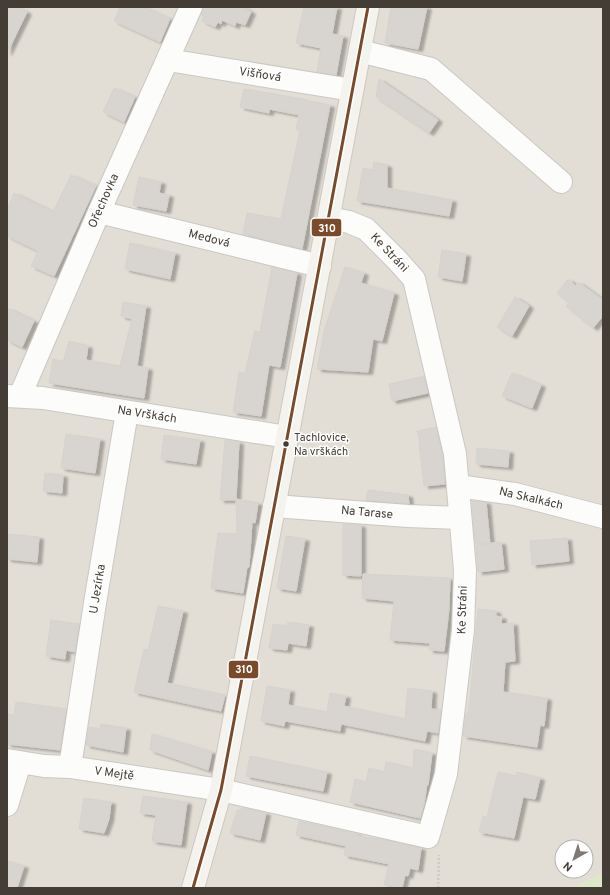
<svg xmlns="http://www.w3.org/2000/svg" width="610" height="895" font-family="Overpass,sans-serif">
  <defs>
    <filter id="shadow"><feDropShadow dx="4.5" dy="2.5" stdDeviation="1" flood-color="#0004"/></filter>
  </defs>
  <rect width="100%" height="100%" fill="#eeece7"/>
  <path fill="#e2ddd5" fill-rule="evenodd" d="M7 7H603V874L570 888H7ZM562 847H586V871H562Z"/>
  <path fill="#dde8c8" d="M603 874V888H570Z"/>
  <path fill="#d8d5d0" stroke="#d6d3cd" filter="url(#shadow)" d="M7 7H16L27 12 7 53Z
    M120 7H143L170 19 160 42 114 21Z
    M203 7H243L251 12 245 25 236 22 235 26 222 20 221 24 218 22 215 27 202 21 204 16 201 15Z
    M304 7H337L332 34 343 36 336 75 317 72 321 48 296 43Z
    M391 7H427L418 49 385 43Z
    M379 79 438 120 429 133 376 97Z
    M114 88 135 97 124 122 103 112Z
    M244 89 303 99V100L330 105 302 249 243 234 247 213 281 219 300 130 296 129 299 115 269 109V113L240 107Z
    M374 162 387 165V188L452 200 449 216 357 201 363 168 373 170Z
    M71 175 96 186 54 276 31 266 38 251 7 236V210L14 193 53 212Z
    M139 177 161 182 159 193 169 195 166 211 133 205Z
    M130 243 175 253 170 279 125 269Z
    M442 250 466 254 462 281 438 277Z
    M272 267 297 273 280 367 269 365 261 416 233 412 239 372 245 373 254 334 255 331 260 332Z
    M345 267 364 273 361 283 394 293 382 341 373 339 368 372 317 369 324 331Z
    M568 279 576 286 578 282 603 300V316L593 328 566 306 569 303 557 293Z
    M515 297 529 306 512 336 497 327Z
    M123 302 146 306 137 366 148 368 144 398 49 383 53 359 63 362 69 341 88 346 86 360 120 366 132 319 121 316Z
    M7 308 34 321 22 347 7 340Z
    M512 373 541 385 532 408 502 396Z
    M424 376 428 393 392 401 389 384Z
    M436 427 443 456 445 484 424 486 419 443 420 442 417 431Z
    M66 434 100 439 95 473 61 468Z
    M164 435 200 440 196 464 161 459Z
    M225 440 239 442 236 499 258 503 255 523 252 522 249 567H247L243 593 211 588 218 533 237 534 236 500H220Z
    M477 448 509 451 508 467 476 464Z
    M45 473 63 475 62 493 43 491Z
    M368 490 408 495 409 504 366 500Z
    M472 501 486 502 490 544 475 543Z
    M343 524 361 525V576L343 575Z
    M7 534 39 537 37 562 7 559Z
    M286 536 305 539 296 591 277 588Z
    M567 538 569 561 532 565 530 541Z
    M501 542 504 569 478 572 476 545Z
    M363 574 450 578 449 609 444 651 429 650 430 643 390 640 394 601 362 598Z
    M158 606 183 611 167 683 225 695 221 711 134 692 144 649 148 650Z
    M478 609 496 611V616L502 617 501 624 513 623 515 661 505 662 503 692 547 698 544 726 540 725 537 747 463 736 466 714 468 713 470 698Z
    M51 620 79 624 75 652 66 650 65 659 46 656Z
    M288 622 309 625 306 646 288 643 287 650 269 648 273 624 287 626Z
    M267 686 290 690 288 705 327 712 330 693 346 696 344 706 405 719 408 688 432 691 431 709 441 710 438 733 427 731 425 741 341 724 340 731 285 721 284 726 261 721Z
    M16 702 66 709 60 750 7 744V714L14 715Z
    M101 724 126 728 123 752 86 745 89 727 100 729Z
    M152 734 212 752 208 770 150 750Z
    M414 749 432 753 428 785 427 784 424 804 420 818 350 802 355 779 366 782 369 768 384 772 386 762 413 768Z
    M250 756 327 772 323 791 246 776Z
    M498 772 516 776 517 772 540 778 535 799 523 797 514 838 479 832 483 816 487 817Z
    M143 796 187 802 181 845 152 841 156 815 140 813Z
    M84 798 111 802 109 819 104 833 79 829Z
    M243 808 266 813 260 840 230 833 237 811Z
    M299 821 357 834 356 836 381 839 421 848 418 870 410 868 408 876 405 875 402 888 384 885 389 864 344 855 346 846 296 835Z
    M7 861 24 866 17 888H7Z"/>
  <g fill="none" stroke-linecap="round" stroke-linejoin="round">
    <defs>
      <path id="street" d="M360 51 431 69 561 182
        M168 60 352 90
        M99 212 320 266
        M7 396 43 398 287 437
        M20 396 99 212 191 7
        M458 486 515 494 603 517
        M274 506 408 516 460 518
        M7 760 44 766 70 767 221 790 428 837 446 774 463 630 465 570 455 454 414 279 396 259 366 229 349 222 329 218
        M70 767 95 603 127 412
        M7 805 20 763"/>
      <path id="secondary" d="M193 888 221 790 368 7"/>
    </defs>
    <use href="#street" stroke="#cac8c3" stroke-width="24"/>
    <use href="#secondary" stroke="#cdc8bf" stroke-width="24"/>
    <path stroke="#cccac7" stroke-width="2.5" stroke-dasharray="2 2" stroke-linecap="butt" d="M438 888 439 855"/>
    <use href="#street" stroke="#fcfcfb" stroke-width="22"/>
    <use href="#secondary" stroke="#f5f3ed" stroke-width="22"/>
    <defs>
      <path id="bus-1" d="M193 888 221 790 368 7"/>
    </defs>
    <use href="#bus-1" stroke="#fff" stroke-width="6"/>
    <use href="#bus-1" stroke="#7a4b2a" stroke-width="3"/>
  </g>
  <circle fill="#433d35" stroke="#fff" stroke-width="1.5" cx="286" cy="444" r="3.5"/>
  <g text-anchor="middle" dominant-baseline="central" stroke-width="3" stroke-linejoin="round" paint-order="stroke">
    <g font-size="11" fill="#433d35" stroke="#fff" text-anchor="start">
      <text x="294" y="438">Tachlovice,<tspan x="294" dy="14">Na vrškách</tspan></text>
    </g>
    <g font-size="12" fill="#433d35" stroke="#fff">
      <text transform="translate(260 75) rotate(9)">Višňová</text>
      <text transform="translate(104 201) rotate(-66)">Ořechovka</text>
      <text transform="translate(209 239) rotate(14)">Medová</text>
      <text transform="translate(389 253) rotate(46)">Ke Stráni</text>
      <text transform="translate(147 415) rotate(9)">Na Vrškách</text>
      <text transform="translate(531 499) rotate(13)">Na Skalkách</text>
      <text transform="translate(367 513) rotate(5)">Na Tarase</text>
      <text transform="translate(98 589) rotate(-81)">U Jezírka</text>
      <text transform="translate(463 610) rotate(-88)">Ke Stráni</text>
      <text transform="translate(114 774) rotate(8)">V Mejtě</text>
    </g>
  </g>
  <g stroke="#fff" stroke-width="1.5">
    <rect x="311" y="218" width="31" height="19" rx="4" fill="#7a4b2a"/>
    <rect x="228" y="660" width="31" height="19" rx="4" fill="#7a4b2a"/>
  </g>
  <g font-size="11" text-anchor="middle" font-weight="bold" fill="#fff">
    <text x="327" y="232">310</text>
    <text x="244" y="673">310</text>
  </g>
  <rect width="610" height="895" fill="none" stroke="#433d35" stroke-width="16"/>
  <g transform="translate(574 859) rotate(219)"><circle r="19" fill="#ffffff" stroke="#b4b1ae"/>
  <path d="M0-3L7 15L0 10L-7 15Z" fill="#7f7a73"/>
  <text y="-6" font-size="11" font-weight="bold" text-anchor="middle" fill="#433d35">N</text>
  </g>
</svg>
